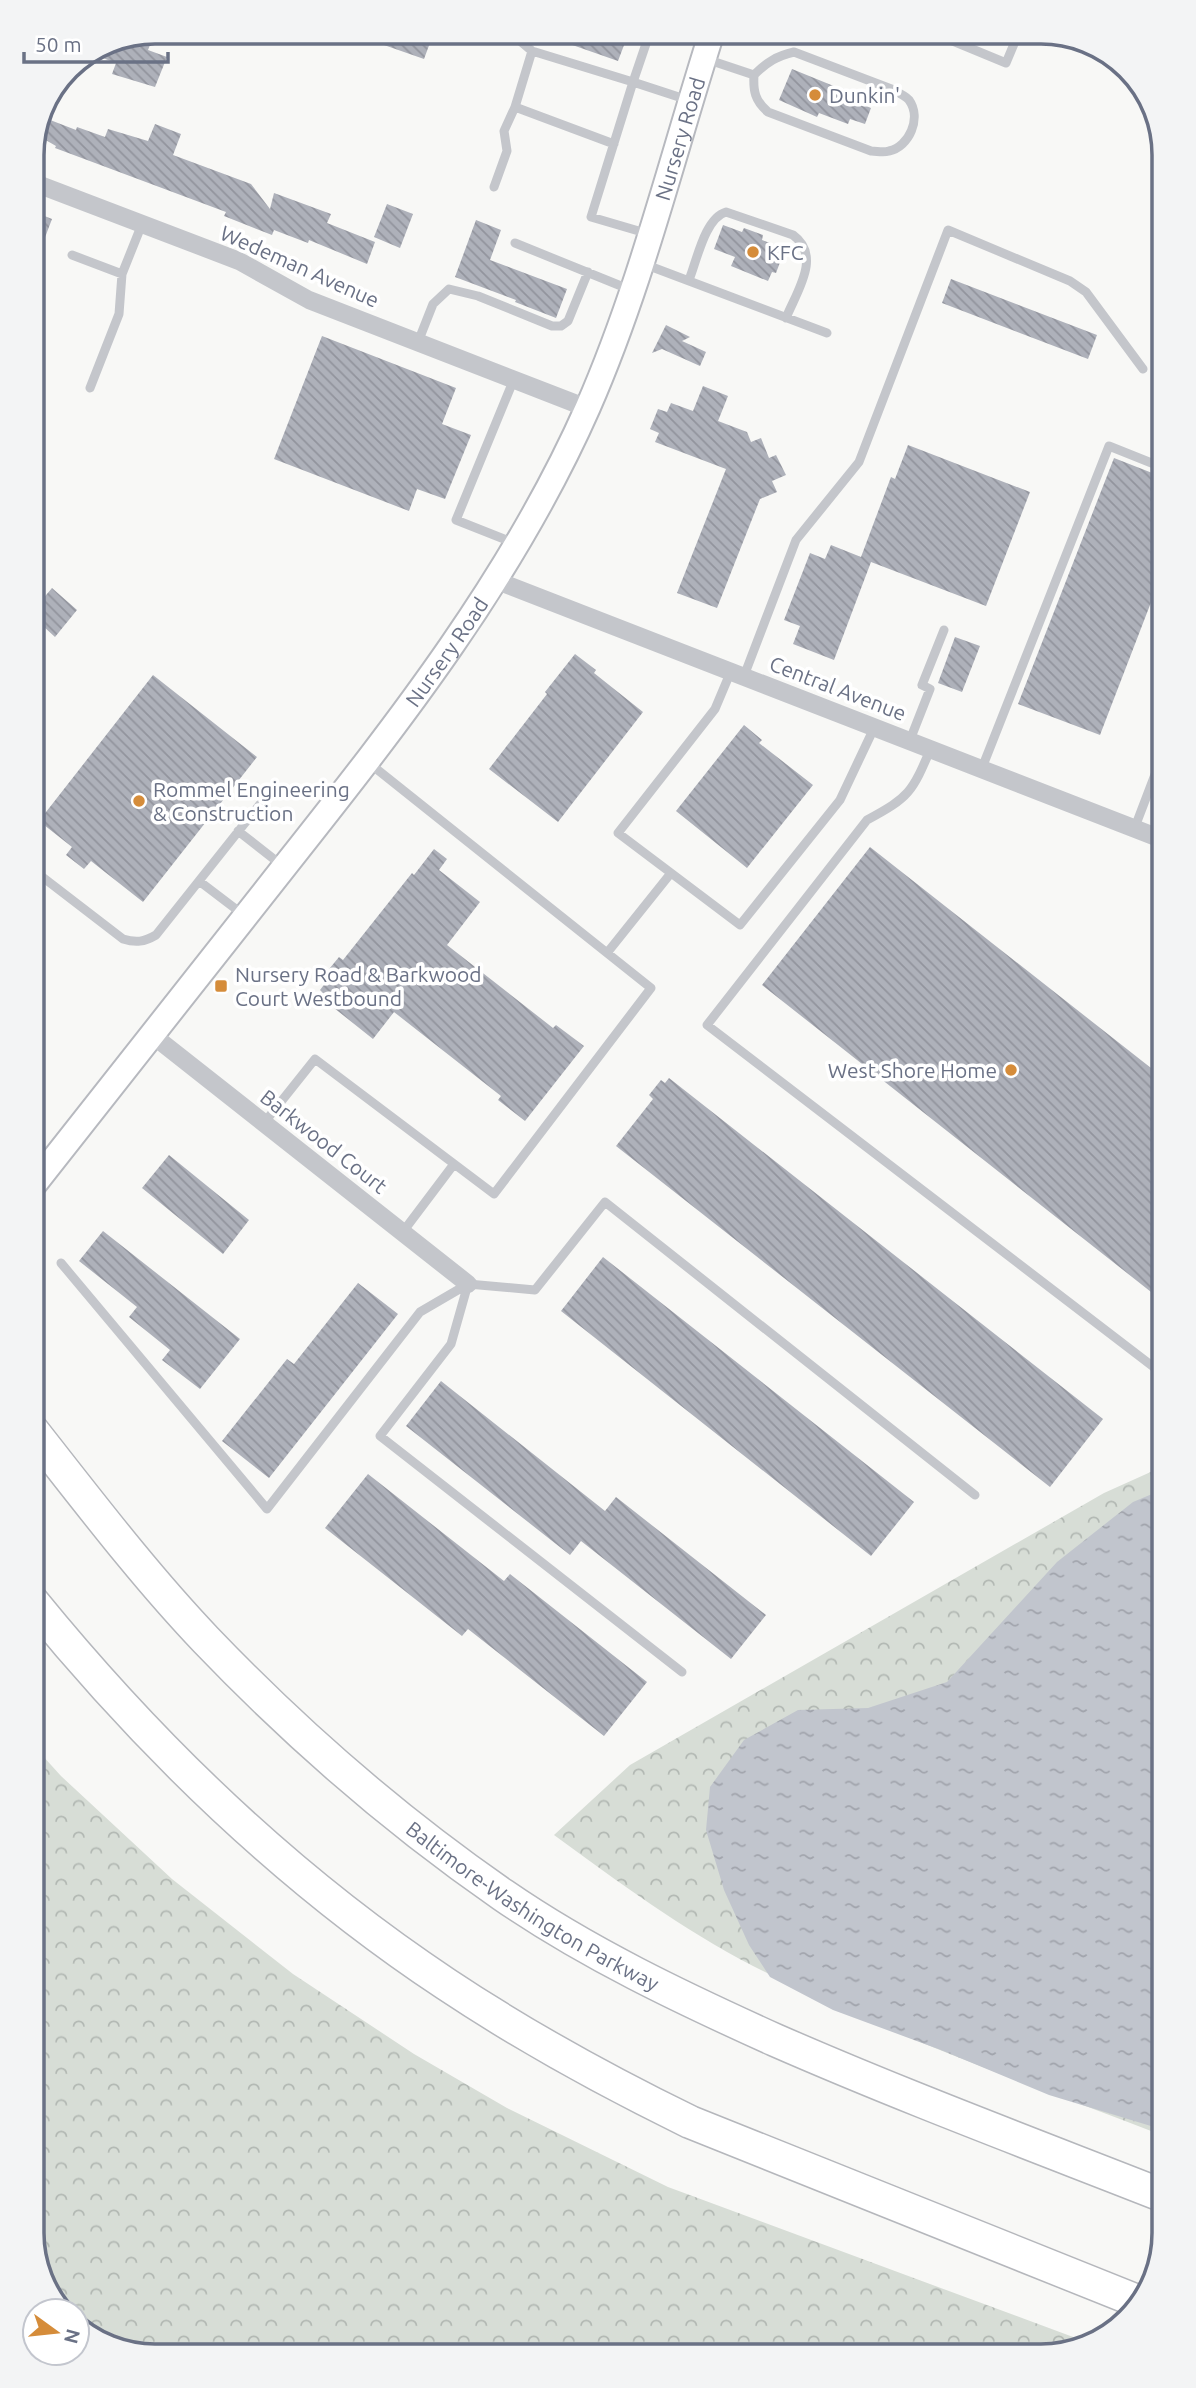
<svg xmlns="http://www.w3.org/2000/svg" width="1196" height="2388" font-family="Ubuntu,sans-serif">
  <defs>
    <pattern id="park-crowns" width="20" height="18" patternUnits="userSpaceOnUse" patternTransform="scale(1.75)"><rect width="20" height="18" fill="#d7ddd6"/><path d="M2 6a3 3 0 1 1 6 0M12 15a3 3 0 1 1 6 0" fill="none" stroke="#b2b8b3"/></pattern>
    <pattern id="water-ripples" width="26" height="14" patternUnits="userSpaceOnUse" patternTransform="scale(1.75)"><rect width="26" height="14" fill="#c1c5cd"/><path d="M2 4q2-2 4 0t4 0M15 11q2-2 4 0t4 0" fill="none" stroke="#a1a4ac"/></pattern>
    <pattern id="building-back-hatch" width="6" height="6" patternUnits="userSpaceOnUse" patternTransform="scale(1.75)"><rect width="6" height="6" fill="#aeb1ba"/><path d="M-1 5l2 2M0 0l6 6M5-1l2 2" fill="none" stroke="#92949d"/></pattern>
  </defs>
  <rect width="100%" height="100%" fill="#f8f8f6"/>
  <path fill="url(#park-crowns)" d="M1164 1466V2136C1026 2083 885 2034 753 1966 682 1929 618 1882 554 1835L630 1765 1104 1493Z
    M32 1744 61 1776 172 1879 293 1974 414 2054 507 2108 668 2187 1092 2344 1088 2347 1041 2356H147L86 2336 77 2325V2311H66L41 2280 32 2233Z"/>
  <path fill="url(#water-ripples)" d="M1164 1489V2130L1049 2095 941 2050 833 2010 770 1977 749 1945 724 1890 706 1830 710 1787 744 1740 798 1710 868 1708 947 1682 1057 1562 1133 1502Z"/>
  <path fill="url(#building-back-hatch)" d="M389 32H434L424 59 384 45Z
    M541 32H629L618 61 541 34Z
    M129 37 150 45 148 50 167 57 155 87 112 74 116 63 89 53 108 41Z
    M792 69 841 89V92L858 98 857 102 871 108 865 124 850 119 848 124 819 113 817 117 779 100Z
    M45 118 76 130 77 127 105 137 108 129 148 141 155 124 181 134 173 155 251 184 270 209 274 193 331 214 327 223 375 242 367 264 309 240 308 243 274 230 272 235 224 216 226 212 55 148 56 146 37 135Z
    M387 204 413 214 400 248 374 237Z
    M32 211 52 219 33 269H32Z
    M476 220 501 230 490 260 567 289 556 318 515 302 516 300 455 277Z
    M723 225 742 232 744 228 763 235 762 240 785 249 776 273 772 272 768 281 731 266 735 257 714 249Z
    M951 279 1097 335 1088 359 942 303Z
    M666 325 690 337 682 341 706 352 700 366 662 349 652 353Z
    M322 336 456 388 442 424 471 435 445 499 417 489 409 511 274 459Z
    M703 386 728 396 718 421 747 432 751 442 761 438 769 458 776 455 786 475 772 481 777 492 760 499 717 608 677 593 726 469 655 442 659 433 650 429 658 409 667 412 671 403 693 411Z
    M908 445 1030 492 986 606 871 562 834 660 793 644 800 626 784 620 810 553 825 559 831 545 861 557 891 477 895 479Z
    M1114 458 1165 478V596L1155 592 1100 735 1018 704Z
    M52 588 77 610 55 637 32 616V593L41 601Z
    M955 637 980 646 962 692 938 683Z
    M575 654 596 670 594 673 643 712 558 822 489 769 547 694 545 692Z
    M153 675 257 757 143 902 91 861 84 869 66 855 72 847 39 821Z
    M744 725 762 740 759 743 813 785 747 868 676 811Z
    M870 847 1165 1079V1303L762 985Z
    M434 849 447 859 439 870 480 902 447 945 553 1028 556 1025 584 1046 525 1121 498 1100 501 1096 394 1012 373 1039 319 996 322 992 320 990 329 978 325 974 339 957 343 960 412 873 414 875Z
    M669 1078 1103 1419 1050 1487 616 1146 653 1099 649 1095 661 1080 665 1083Z
    M169 1155 249 1220 223 1254 142 1188Z
    M103 1231 240 1339 200 1389 162 1360 170 1350 129 1317 137 1307 79 1261Z
    M603 1257 914 1502 871 1556 561 1311Z
    M358 1283 398 1314 269 1478 222 1441 287 1359 294 1364Z
    M441 1381 605 1511 616 1497 766 1615 731 1659 581 1541 570 1555 406 1426Z
    M368 1474 504 1581 510 1574 647 1682 604 1736 468 1629 462 1636 325 1528Z"/>
  <g fill="none" stroke-linecap="round" stroke-linejoin="round">
    <defs>
      <g id="secondary">
        <path id="s1" d="M32 1187C116 1080 200 973 285 866 399 722 513 577 588 407 641 286 672 157 712 32"/>
      </g>
      <g id="motorway">
        <path id="s2" d="M32 1430C88 1501 144 1575 206 1640 297 1735 396 1821 503 1895 587 1953 682 1998 775 2040 903 2096 1034 2145 1164 2196"/>
        <path d="M32 1601C151 1747 289 1880 446 1984 524 2036 606 2081 690 2122L1142 2303"/>
      </g>
    </defs>
    <use href="#secondary" stroke="#b7b9bf" stroke-width="28"/>
    <use href="#motorway" stroke="#b5b7bc" stroke-width="35"/>
    <path stroke="#c4c6cb" stroke-width="9" d="M514 32 519 40 532 51 633 82 591 217 649 234
      M650 32 633 82 688 100
      M931 32 1006 63 1019 32
      M794 52 894 90C898 93 906 96 909 100 922 118 909 147 889 151 883 153 877 151 871 151L768 112C755 101 753 91 754 75 767 62 777 56 794 52Z
      M706 59 754 75
      M515 107 532 51
      M494 187 507 151 504 131 515 107 614 144
      M515 243 631 290
      M72 255 122 274
      M644 264 827 333
      M689 280C697 260 705 218 726 212L793 235C822 256 797 291 786 318
      M418 342 433 304 449 289 478 296 552 326H561L568 321 588 272
      M514 379 456 520 514 543
      M90 388 119 314 122 274 142 224
      M731 671 715 709 618 833 740 925 840 800 875 726
      M744 676 796 540 859 462 948 230 1070 281 1086 292 1143 369
      M910 740 930 689 922 685 944 630
      M931 748C912 792 910 797 867 820L707 1025 1164 1375
      M982 768 1109 446 1164 468
      M1135 827 1164 751
      M238 831 284 867
      M32 869 123 939C136 943 144 942 156 935L272 789
      M199 881 245 916
      M607 953 671 873
      M264 1123 315 1059 494 1194 651 988 369 763
      M402 1233 454 1164
      M61 1263 267 1509 420 1312 468 1284 535 1290 605 1202 975 1495
      M468 1284 451 1344 380 1436 682 1672"/>
    <path stroke="#c4c6cb" stroke-width="18" d="M32 182 239 261 309 300 587 408
      M495 580 1164 840
      M151 1034 468 1284"/>
    <use href="#secondary" stroke="#fff" stroke-width="24"/>
    <use href="#motorway" stroke="#fff" stroke-width="32"/>
  </g>
  <g fill="#d58c3a" stroke="#fff" stroke-width="2.5">
    <circle cx="815" cy="95" r="7"/>
    <circle cx="753" cy="252" r="7"/>
    <circle cx="139" cy="801" r="7"/>
    <rect x="214" y="979" width="14" height="14" rx="3.5"/>
    <circle cx="1011" cy="1070" r="7"/>
  </g>
  <g text-anchor="middle" dominant-baseline="central" stroke-width="7" stroke-linejoin="round" paint-order="stroke">
    <g font-size="21" fill="#6a7185" stroke="#fff" text-anchor="start">
      <text x="829" y="95">Dunkin'</text>
      <text x="767" y="252">KFC</text>
      <text x="153" y="789">Rommel Engineering<tspan x="153" dy="24">&amp; Construction</tspan></text>
      <text x="235" y="974">Nursery Road &amp; Barkwood<tspan x="235" dy="24">Court Westbound</tspan></text>
      <text x="997" y="1070" text-anchor="end">West Shore Home</text>
    </g>
    <g font-size="21" fill="#6a7185" stroke="#fff">
      <text stroke="none"><textPath href="#s1" startOffset="1244">Nursery Road</textPath></text>
      <text transform="translate(300 266) rotate(24)">Wedeman Avenue</text>
      <text stroke="none"><textPath href="#s1" startOffset="677">Nursery Road</textPath></text>
      <text transform="translate(838 688) rotate(21)">Central Avenue</text>
      <text transform="translate(324 1141) rotate(38)">Barkwood Court</text>
      <text stroke="none"><textPath href="#s2" startOffset="696">Baltimore-Washington Parkway</textPath></text>
    </g>
  </g>
  <path d="M0 0H1196V2388H0ZM155 44H1041A111 111 0 0 1 1152 155V2233A111 111 0 0 1 1041 2344H155A111 111 0 0 1 44 2233V155A111 111 0 0 1 155 44Z" fill="#f3f4f5" fill-rule="evenodd"/>
  <path fill="none" stroke="#6a7185" stroke-width="3.5" d="M155 44H1041A111 111 0 0 1 1152 155V2233A111 111 0 0 1 1041 2344H155A111 111 0 0 1 44 2233V155A111 111 0 0 1 155 44Z"/>
  <g transform="translate(56 2332) rotate(105)"><circle r="33" fill="#ffffff" stroke="#c3c6ce" stroke-width="2"/>
  <path d="M0-5L12 26L0 18L-12 26Z" fill="#d58c3a"/>
  <text y="-10" font-size="19" font-weight="bold" text-anchor="middle" fill="#6a7185">N</text>
  </g>
  <path d="M24 52v10h144v-10" fill="none" stroke="#6a7185" stroke-width="3.5"/>
  <text x="35" y="52" font-size="21" fill="#6a7185" stroke="#ffffff" stroke-width="5" paint-order="stroke">50 m</text>
</svg>
